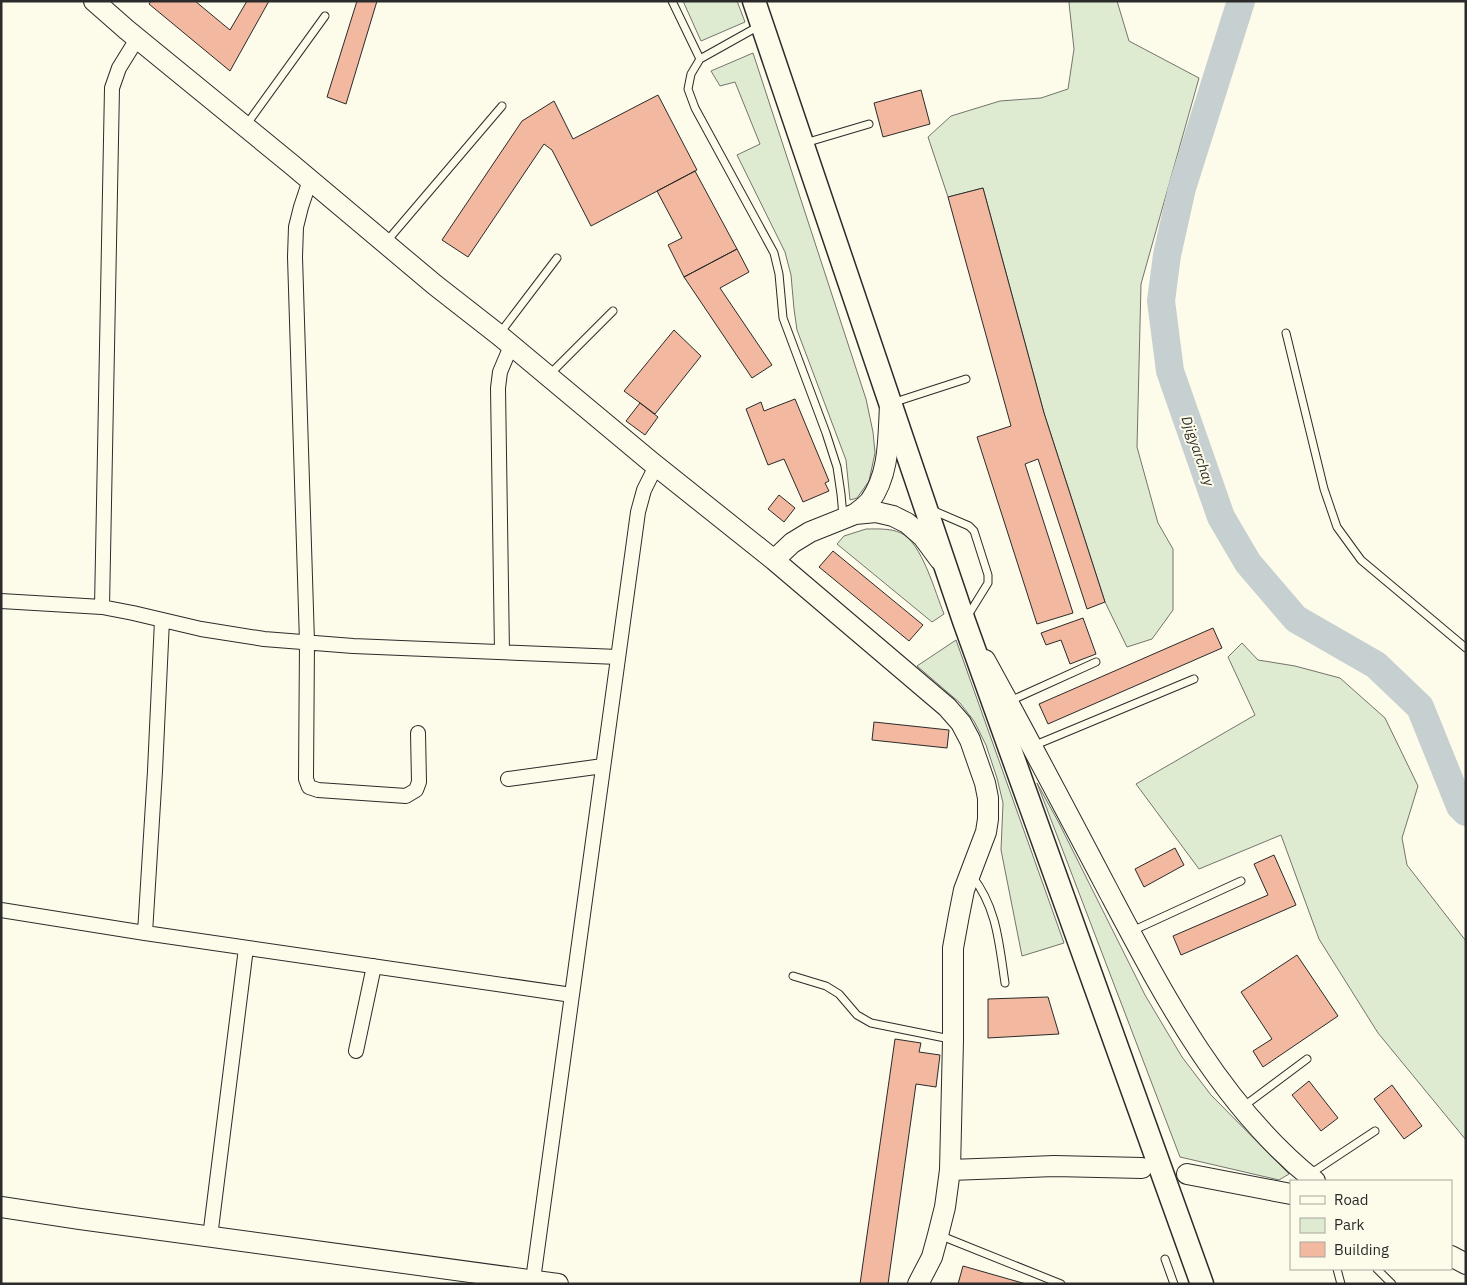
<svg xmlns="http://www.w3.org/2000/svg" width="1467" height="1285" font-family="'IBM Plex Sans',sans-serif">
  <rect width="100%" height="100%" fill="#fdfbea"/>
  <path fill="#deebd1" stroke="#74746e" d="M683 1H737L745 22 701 41Z
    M1071 1H1117L1129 41 1199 78 1141 284 1137 447 1158 523 1173 549V610L1152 639 1127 647 1105 602 1044 413 983 188 948 197 928 137 951 116 1000 101 1041 98 1068 89 1074 49 1069 3Z
    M753 53 866 399 873 432 875 453 869 481 857 498 850 500 846 460 797 330 794 309 791 275 785 252 737 155 760 144 735 82 720 86 711 71Z
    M866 529C877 529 890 528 901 533 922 543 935 592 944 614L932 622 837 544 844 536Z
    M956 640 1064 943 1022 956 1001 850 1003 803 997 778 986 745 974 721 960 703 917 666Z
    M1242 643 1258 660 1295 666 1340 678 1385 718 1418 786 1402 838 1407 865 1466 941V1140L1378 1033 1319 939 1281 835 1199 869 1136 784 1255 715 1228 657Z
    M1037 783 1059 823 1145 995 1182 1057 1211 1095 1289 1174 1279 1180 1180 1157Z"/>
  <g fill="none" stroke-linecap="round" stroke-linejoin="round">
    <path stroke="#c7d0d0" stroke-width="28" d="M1241 1 1182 188 1167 255 1161 301 1170 371 1221 517 1248 563 1296 619 1376 665 1420 707 1460 806 1466 812"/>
  </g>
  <path fill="#f2b8a0" stroke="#2b2b2b" d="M151 1H195L230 30 247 1H269L230 71 149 4Z
    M357 1H377L346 104 327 97Z
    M921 90 930 124 883 137 874 103Z
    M658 95 697 170 591 226 552 150 544 144 468 257 442 240 522 121 554 101 573 139Z
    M695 171 737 249 684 277 668 245 682 238 657 191Z
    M983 188 1044 413 1105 602 1087 609 1038 459 1025 464 1073 613 1037 624 977 437 1011 426 948 197Z
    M737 249 749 272 720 288 772 365 752 378 684 277Z
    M674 330 701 356 655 414 624 391Z
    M795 399 829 481 825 483 829 491 803 502 784 459 768 465 746 409 761 402 764 411Z
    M640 403 658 417 645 435 626 421Z
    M779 495 795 508 784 522 768 509Z
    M833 551 923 625 909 641 819 567Z
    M1083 618 1096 654 1070 664 1061 640 1046 645 1041 633Z
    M1213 628 1222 648 1048 724 1039 704Z
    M874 722 949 730 947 748 872 740Z
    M1175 848 1184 865 1144 887 1135 869Z
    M1274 855 1296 905 1181 955 1173 936 1268 895 1254 864Z
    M1297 955 1338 1016 1263 1067 1253 1051 1272 1039 1241 992Z
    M1048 997 1059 1034 988 1038V999Z
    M895 1039 921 1043 919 1052 940 1055 936 1087 916 1084 888 1284H860Z
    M1309 1081 1338 1118 1321 1131 1292 1095Z
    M1392 1085 1422 1126 1404 1139 1374 1099Z
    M963 1266 1026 1284H958Z"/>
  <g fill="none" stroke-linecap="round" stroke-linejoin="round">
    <defs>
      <path id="lane" d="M672 1 700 59
        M759 26 700 59 691 74 688 89 695 108 774 253 779 274 783 318 826 433 837 467 841 494 843 516
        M247 124 325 16
        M805 143 869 124
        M387 241 502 106
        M500 333 557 258
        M1286 333 1324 489 1337 527 1361 560 1466 648
        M550 374 613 311
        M892 403 966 379
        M932 510 969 526 974 531 988 575V583L967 617
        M1010 701 1096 662
        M1033 746 1194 679
        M972 876C997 908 999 943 1005 983
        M1132 931 1241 881
        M793 976 826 986 839 994 857 1015 871 1023 950 1039
        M1244 1106 1307 1059
        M1310 1174 1375 1131
        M939 1235 1061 1284
        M1165 1259 1174 1284
        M1337 1269 1341 1284
        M1377 1269 1392 1284"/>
      <path id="street" d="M310 180 301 207 296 227 295 257 307 642 306 779 309 787 318 790 406 796 416 790 419 782 418 733
        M1 601 102 607 133 613 201 629 264 639 353 646 618 657
        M102 607 112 88 119 68 137 39
        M502 652 498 388 500 372 511 346
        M508 779 603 766
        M1 910 145 933 572 995
        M145 933 155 771 162 620
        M356 1051 374 966
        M210 1237 246 948
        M533 1280 638 512 644 490 656 466"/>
      <path id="secondary" d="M94 1 127 30 291 164 435 285 499 335 650 461 774 560 947 707 961 723 970 740 985 783 988 798V819L986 832 964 890 959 915 953 948V1040L950 1170 945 1207 938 1235 932 1257 918 1284
        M855 514C860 510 866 506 870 501 890 473 888 438 890 406
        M774 560 792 543 810 532 855 514 876 512 893 516 907 523 923 537 940 560
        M985 660C1028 738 1069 816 1110 894 1165 998 1222 1107 1315 1181
        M950 1170 1054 1166 1142 1168
        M1187 1174 1291 1194
        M1 1207 80 1219 558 1284
        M1451 1256 1466 1264"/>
      <path id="primary" d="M754 1 964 621 1202 1284"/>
    </defs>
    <use href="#lane" stroke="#2b2b2b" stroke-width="9"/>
    <use href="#street" stroke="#2b2b2b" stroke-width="16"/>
    <use href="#secondary" stroke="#2b2b2b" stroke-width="22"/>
    <use href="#primary" stroke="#2b2b2b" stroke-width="25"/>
    <use href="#lane" stroke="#fdfbea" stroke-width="7"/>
    <use href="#street" stroke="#fdfbea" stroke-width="14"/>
    <use href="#secondary" stroke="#fdfbea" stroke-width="20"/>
    <use href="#primary" stroke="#fdfbea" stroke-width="22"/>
  </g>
  <g text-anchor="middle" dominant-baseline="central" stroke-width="4" stroke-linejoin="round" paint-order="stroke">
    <g font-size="14" font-style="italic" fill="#2b2b2b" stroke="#fdfbea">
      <text transform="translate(1198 451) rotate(71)">Djigyarchay</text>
    </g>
  </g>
  <rect width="1467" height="1285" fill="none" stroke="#2b2b2b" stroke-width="5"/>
  <rect x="1290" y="1180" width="162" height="90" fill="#fdfbea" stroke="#a9a89e"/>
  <rect x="1300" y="1196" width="25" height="8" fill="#fdfbea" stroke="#a9a89e"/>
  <text x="1334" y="1205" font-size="15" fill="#2b2b2b">Road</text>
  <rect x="1300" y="1218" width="25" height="15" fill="#deebd1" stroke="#a9a89e"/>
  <text x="1334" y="1230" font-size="15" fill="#2b2b2b">Park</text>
  <rect x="1300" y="1242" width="25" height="15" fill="#f2b8a0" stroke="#a9a89e"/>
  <text x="1334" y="1255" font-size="15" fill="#2b2b2b">Building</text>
</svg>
